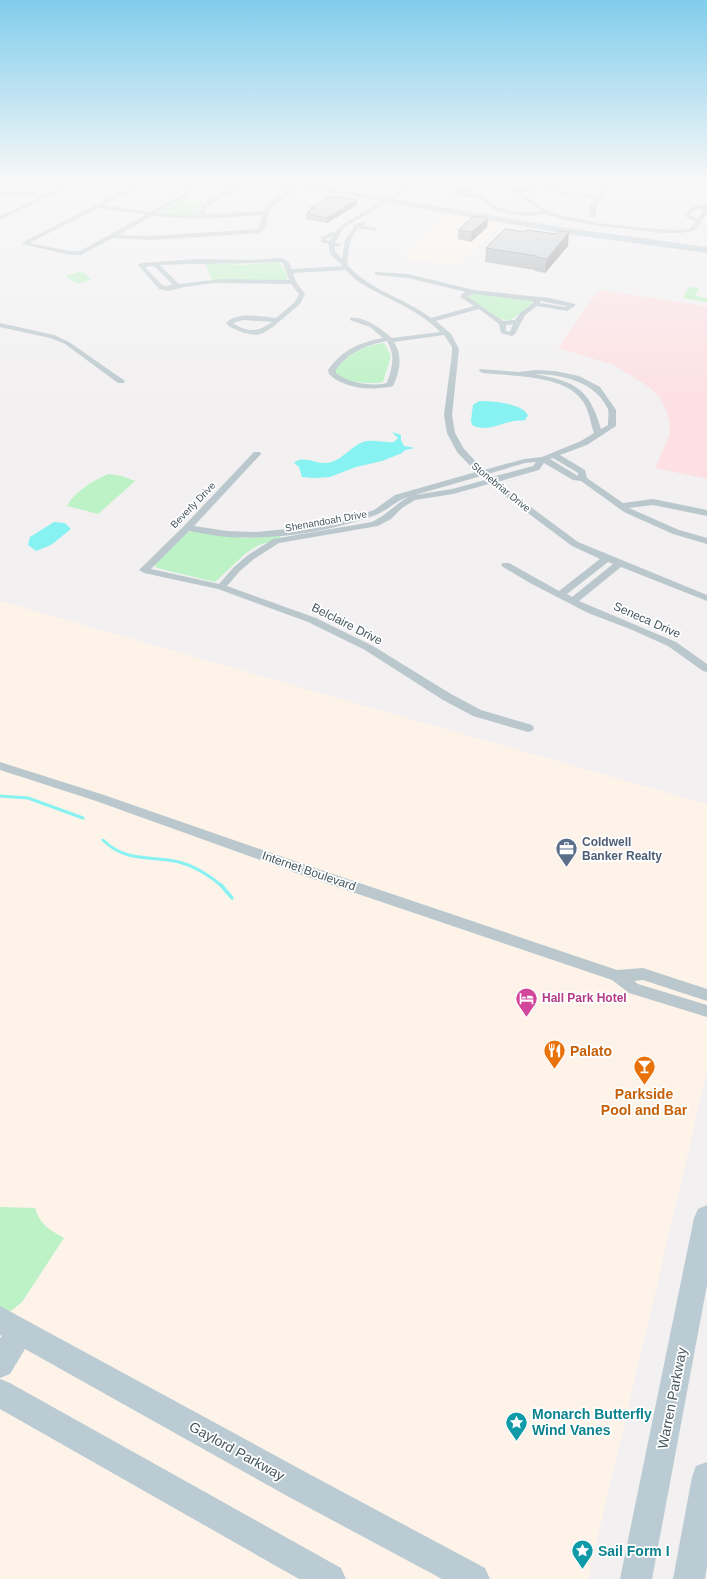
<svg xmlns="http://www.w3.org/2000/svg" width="707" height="1579" font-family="Helvetica,sans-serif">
  <rect width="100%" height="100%" fill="#f2f0f0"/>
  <path fill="#fdf3e9" d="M449 215 502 224 457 266 401 257Z
    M0 601 707 804V1072L588 1579H0Z"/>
  <path fill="#fde0e3" d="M599 290 707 306V479L655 468 669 436 670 424 667 412 660 398 649 387 614 365 558 348Z"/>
  <path fill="#bcf2c5" d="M178 202 204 204 199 208 194 207 192 211H198L197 215 195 216 158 213Z
    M277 262 280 263 288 277 286 280H212L205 263 242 265Z
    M78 272H83L92 280 77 284 65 276Z
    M689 287 699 288 695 296 707 298V302L683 298Z
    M474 293 531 301 533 302 511 320 500 319 467 297Z
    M384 343 391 356 383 382C371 385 341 382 334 371 350 353 360 347 384 343Z
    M108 474 122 476 135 481 98 514 67 506C76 490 93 481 108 474Z
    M193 531 243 538 280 536V538L257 546 246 553 215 582 157 568 153 563 185 533Z
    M0 1207 35 1208C41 1226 49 1229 64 1238L22 1302 11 1311 0 1309Z"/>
  <path fill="#87f2f1" d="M479 401C491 401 524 403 528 416L525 419 526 420C521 421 515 420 510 422 496 425 486 432 472 425L471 420 473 405Z
    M392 432 401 435V440L404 446 415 448 405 450 402 453 382 461 356 467 330 477 314 478 302 477 299 467 294 463C302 455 315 463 324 463 339 464 350 447 363 442 372 439 384 443 394 442L398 438Z
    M54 522 65 523 71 529 51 545 36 551 28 545 30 537Z"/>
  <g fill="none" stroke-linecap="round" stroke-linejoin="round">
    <path stroke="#87f2f1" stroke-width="3" d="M0 796 28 798 83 818
      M103 840C126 863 150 855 179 862 195 866 209 875 222 886"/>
    <path stroke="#87f2f1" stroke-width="3.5" d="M221 885 232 898"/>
    <path fill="#bac8cd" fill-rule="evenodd" d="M70 183H76L0 220V216L41 197 20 194 0 195V191L20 190 46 194Z
      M142 183H150L139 187 103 205 151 212 184 193 189 183H194L188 195 157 213 183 215H199L202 205 234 186 242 183 290 188 294 192C274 207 270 201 265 229L259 233 152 240 113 238 81 255H70L22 244 23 242 135 185ZM245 186 288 191 271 201 263 211 204 214 206 207 238 188ZM99 208 146 215 80 251H70L29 243ZM262 215 259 228 258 229 152 236 118 235 152 216 201 219Z
      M412 183H418L344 228 335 242 342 245 339 247 335 246V251L342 259 345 240 354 227 353 225 363 221 366 223 363 226 377 228V230L375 231 359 228C348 238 349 250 347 264 368 290 405 298 431 318L474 306 460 297 463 293 466 292 408 278 377 275 375 274V272L408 274 474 290 549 298 575 304V306L567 311 537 306 525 315 515 334 512 336 501 333 499 324 479 309 436 321 451 334 459 349 452 415 455 433 464 449 484 470 524 459 542 457 581 441 594 433C590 422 589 408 581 399 563 375 510 376 483 373L479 371 480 369 518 372 536 370 555 371 579 376 600 387 616 410V426L587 445 560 455 585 470 587 478 623 503 653 499 707 510V516L653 505 629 508 679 530 707 538V544L673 534 624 512 581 481 573 480 544 463 539 470 497 482 578 542 707 595V601L621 567 579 601 676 642 707 664V672L703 671 668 646 630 629 588 613 530 583 503 567 501 565 503 563H509L559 591 600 559 572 546 489 484 453 494 415 500 402 508 391 519 378 526 279 543 254 559 240 571 227 586 316 618 373 646 451 694 481 710 532 725 534 728 532 731 528 732 473 716 443 700 365 650 308 622 218 589 144 573 139 570 184 526 254 452H260L261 454 194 526 227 531 257 532 306 527 342 521 374 510 395 495 476 472 457 452 447 433 444 415 452 353V347L444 335 394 342C403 356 400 371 393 386 374 391 343 389 329 374L328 370C342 350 360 342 383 338L370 327 350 320V318C365 316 381 329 392 338L440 332C424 315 402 305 382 295 369 288 354 281 346 270L293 273 296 282 305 294 300 304 273 327 263 333 256 335 244 333 230 327 226 323C238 311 261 317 276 318L295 302 299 294 291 284 213 283 185 287 167 291 159 289 138 265 141 263 197 259 249 260 281 258 288 261 292 269 343 266C336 260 327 255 329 244L321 242V237L336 231 340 226ZM332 236 330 241 326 240V239ZM280 262 283 263 289 280 222 279 179 284 160 265C200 263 240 264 280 262ZM154 266 173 285 163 286 145 267ZM475 294 531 301 534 302 520 313 515 320 503 321 467 296ZM540 301 567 306 566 307 540 303ZM243 320 272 322C258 332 248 333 233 323ZM513 324 510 332 506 331V325ZM387 341C396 356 392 368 387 383 371 387 349 383 336 373V370C348 352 367 345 387 341ZM535 374C562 374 596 382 608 409 609 413 608 420 608 425L601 429C589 388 576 382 535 374ZM553 458 578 473V476L550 459ZM536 462 533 466 492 477 488 474 525 463ZM481 476 485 480 452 489 415 495ZM408 497C395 505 386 515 372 522L273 539 248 555 234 567 219 584 151 569 189 531C202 533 215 536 228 537 277 540 327 532 373 516 386 512 395 501 408 497ZM608 562 613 564 572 597 567 594Z
      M500 183H506L517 189 546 186 545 183H550C559 196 584 194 598 195L610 183H615C604 196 596 197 596 216L593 218 590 216V206L595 198 562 194 548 189 521 192 546 210 563 216 599 223 643 228 680 230 689 229 696 222 684 216 692 206 707 205V212L700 224 693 231 680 233H664L599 226 562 219 546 214 529 216 516 215 496 210 477 197H459L452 192C471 177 485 203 501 208 514 213 528 212 541 211ZM462 191 474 193 459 192ZM696 209H704L698 219 690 215Z
      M630 183H645L646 184 643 186Z
      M0 323 54 335 69 342 125 381 124 383H118L65 344 50 338 0 327Z
      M0 762 104 795 309 866 617 970 643 968 707 989V1001L643 980 634 981 638 984 707 1005V1017L629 993 612 980 299 874 96 801 0 770Z"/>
    <path fill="#bacbd3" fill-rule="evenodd" d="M282 183H300L567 228 707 247V253L567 234 286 185Z
      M707 1205V1285L652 1579H620L694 1218 698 1209Z
      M0 1306 311 1475 485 1568 490 1579H442L289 1497 25 1349 10 1374 0 1378V1338L2 1336 0 1335Z
      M0 1379 10 1383 341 1568 346 1579H299L0 1409Z
      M707 1462V1566L705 1579H673L692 1477 696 1466Z"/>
  </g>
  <path fill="#aaafb3" d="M357 205 327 223 306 219V214L308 213V211L310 210V208Z
    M488 218 487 227 471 242 458 239V230Z
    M568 246 545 273 535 271V270L485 262 486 248Z"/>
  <path fill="#8b8f92" d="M357 200V205L327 223V218Z
    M488 218 487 227 471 242 472 232Z
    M569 232 568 246 545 273 547 259Z"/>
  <path fill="#c6ccd0" stroke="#8b8f92" d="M330 196 357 200 327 218 306 214 310 212 308 211 313 208H310Z
    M474 216 488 218 472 232 458 230Z
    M505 229 524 232 527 230 556 234 559 231 569 232 547 259 536 257 537 256 486 248Z"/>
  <linearGradient id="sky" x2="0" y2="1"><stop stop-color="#81cdec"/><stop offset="0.45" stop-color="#f9f8f8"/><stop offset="1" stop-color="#f9f8f8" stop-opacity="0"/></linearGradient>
  <rect width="707" height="404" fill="url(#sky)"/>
  <defs>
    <symbol id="office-pin" viewBox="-11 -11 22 30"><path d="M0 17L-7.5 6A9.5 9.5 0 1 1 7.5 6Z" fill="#5c6f8a" stroke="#fff"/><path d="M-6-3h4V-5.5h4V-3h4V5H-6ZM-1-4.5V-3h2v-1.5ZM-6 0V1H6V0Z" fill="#fff"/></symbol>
    <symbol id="hotel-pin" viewBox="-11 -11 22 30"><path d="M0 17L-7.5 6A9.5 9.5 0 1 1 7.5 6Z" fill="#d1479c" stroke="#fff"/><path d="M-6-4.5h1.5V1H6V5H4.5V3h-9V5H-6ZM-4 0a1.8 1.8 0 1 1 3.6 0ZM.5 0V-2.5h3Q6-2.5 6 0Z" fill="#fff"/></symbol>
    <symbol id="restaurant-pin" viewBox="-11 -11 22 30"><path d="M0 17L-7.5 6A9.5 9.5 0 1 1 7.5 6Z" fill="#e8710a" stroke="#fff"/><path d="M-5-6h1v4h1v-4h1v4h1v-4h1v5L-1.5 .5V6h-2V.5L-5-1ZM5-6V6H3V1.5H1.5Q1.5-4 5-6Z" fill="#fff"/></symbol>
    <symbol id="bar-pin" viewBox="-11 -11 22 30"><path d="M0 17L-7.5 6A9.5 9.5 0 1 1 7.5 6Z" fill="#e8710a" stroke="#fff"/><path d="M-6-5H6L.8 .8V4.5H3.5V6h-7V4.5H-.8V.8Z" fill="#fff"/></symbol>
    <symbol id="sight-pin" viewBox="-11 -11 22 30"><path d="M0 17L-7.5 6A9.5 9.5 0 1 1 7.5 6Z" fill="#0f9aa8" stroke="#fff"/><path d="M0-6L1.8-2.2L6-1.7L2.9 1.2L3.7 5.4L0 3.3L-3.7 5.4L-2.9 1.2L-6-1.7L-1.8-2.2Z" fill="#fff"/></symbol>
  </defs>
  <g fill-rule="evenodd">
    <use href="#office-pin" x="554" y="836" width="25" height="34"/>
    <use href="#hotel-pin" x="514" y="986" width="25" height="34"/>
    <use href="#restaurant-pin" x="542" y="1038" width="25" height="34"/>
    <use href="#bar-pin" x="632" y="1054" width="25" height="34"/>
    <use href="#sight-pin" x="504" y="1410" width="25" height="34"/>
    <use href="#sight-pin" x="570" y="1538" width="25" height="34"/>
  </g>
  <g text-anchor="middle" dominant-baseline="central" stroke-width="3.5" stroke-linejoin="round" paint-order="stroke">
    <g font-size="10" fill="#46585f" stroke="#fff">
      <text transform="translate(501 487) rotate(39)">Stonebriar Drive</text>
      <text transform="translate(193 505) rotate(-46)">Beverly Drive</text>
      <text transform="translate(326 521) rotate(-10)">Shenandoah Drive</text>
    </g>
    <g font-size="12" fill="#46585f" stroke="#fff">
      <text transform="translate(647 620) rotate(24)">Seneca Drive</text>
      <text transform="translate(347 624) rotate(27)">Belclaire Drive</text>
      <text transform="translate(309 871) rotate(19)">Internet Boulevard</text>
    </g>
    <g font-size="12" font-weight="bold" fill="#4e5e75" stroke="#fff" text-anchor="start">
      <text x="582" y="842">Coldwell<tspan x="582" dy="14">Banker Realty</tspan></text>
    </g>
    <g font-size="12" font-weight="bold" fill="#b23c85" stroke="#fff" text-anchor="start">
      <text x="542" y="998">Hall Park Hotel</text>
    </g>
    <g font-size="14" font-weight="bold" fill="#c56008" stroke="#fff" text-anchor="start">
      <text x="570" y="1051">Palato</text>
      <text x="644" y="1094" text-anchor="middle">Parkside<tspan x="644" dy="16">Pool and Bar</tspan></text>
    </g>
    <g font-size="14" fill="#46585f" stroke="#fff">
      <text transform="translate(672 1398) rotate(-79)">Warren Parkway</text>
      <text transform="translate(237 1451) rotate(29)">Gaylord Parkway</text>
    </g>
    <g font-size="14" font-weight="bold" fill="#0d838f" stroke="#fff" text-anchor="start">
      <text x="532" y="1414">Monarch Butterfly<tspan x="532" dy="16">Wind Vanes</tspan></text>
      <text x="598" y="1551">Sail Form I</text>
    </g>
  </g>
</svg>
